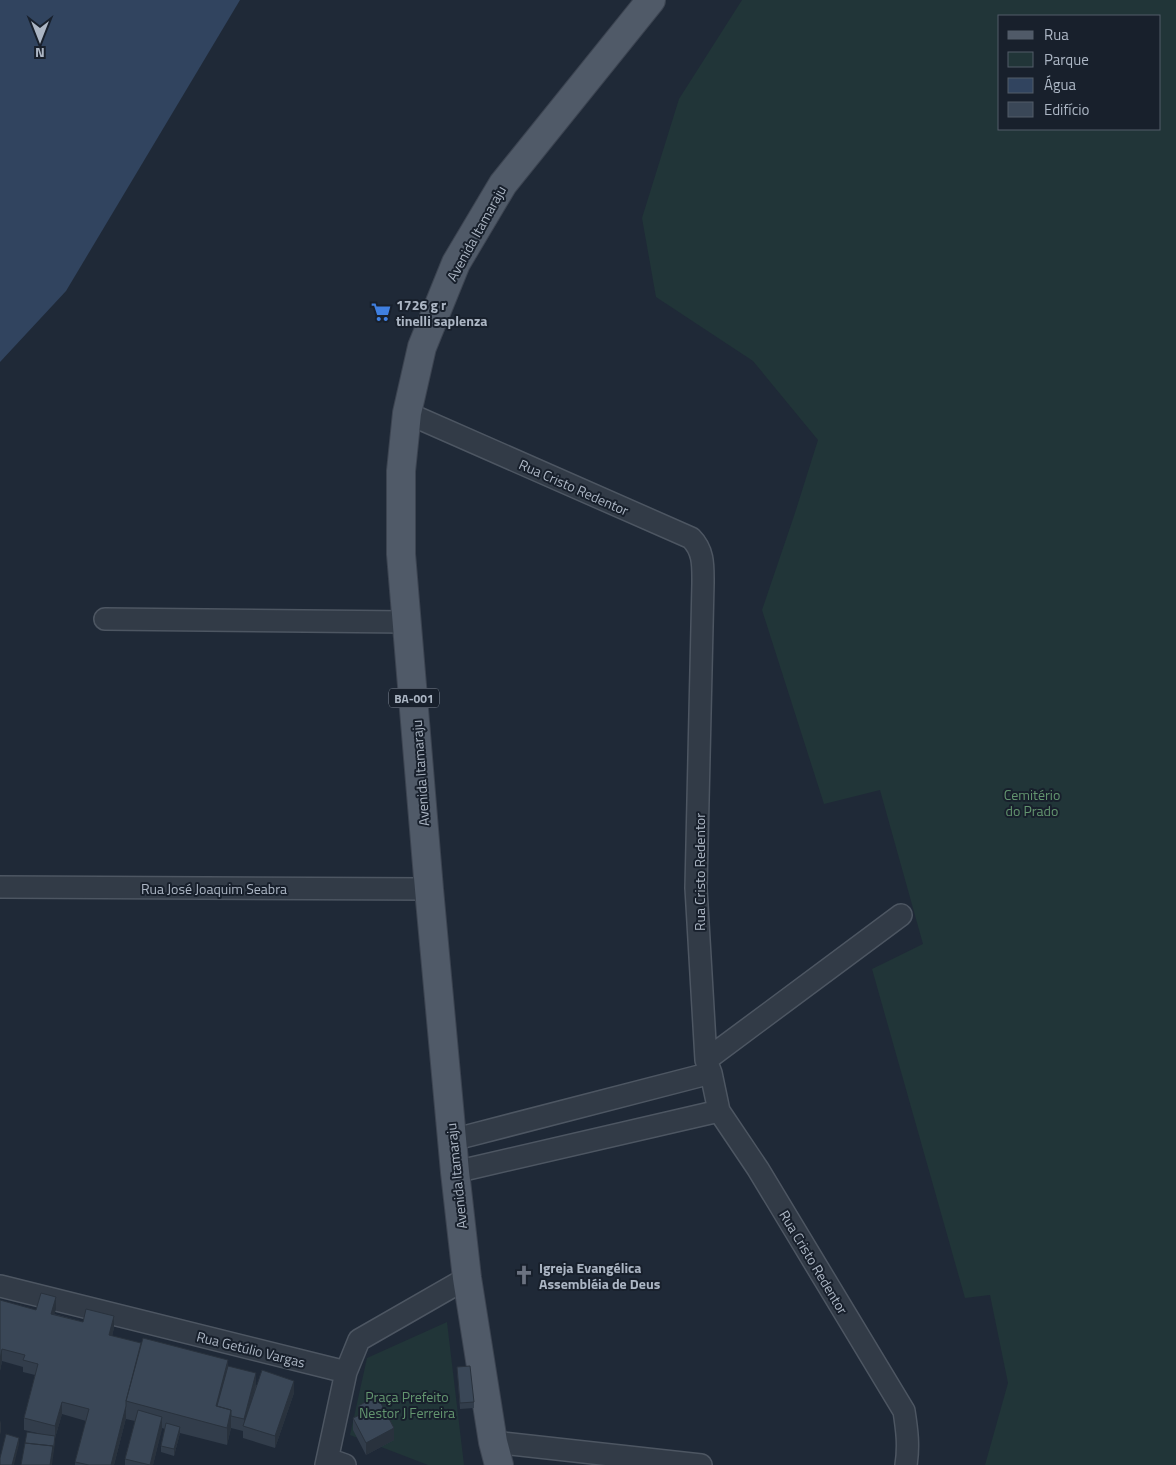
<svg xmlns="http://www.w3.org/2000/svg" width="1176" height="1465" font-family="'Titillium Web',sans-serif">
  <rect width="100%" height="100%" fill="#1f2937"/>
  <path fill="#213538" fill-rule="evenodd" d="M742 0H1176V1465H985L1008 1383 990 1295 965 1298 872 969 923 944 880 790 824 804 762 610 795 513 818 440 753 361 656 297 642 218 679 99ZM1000 16H1160V129H1000Z
    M447 1322 464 1465H428L350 1435 367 1358Z"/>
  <path fill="#31445f" d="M0 0H240L66 291 0 362Z"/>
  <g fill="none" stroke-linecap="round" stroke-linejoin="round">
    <defs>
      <path id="street" d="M407 413 691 538C704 551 703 566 703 583L696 888 706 1060 711 1073 719 1111 758 1169 904 1411C907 1430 909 1446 906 1465
        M105 619 407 622
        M0 887 429 889
        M706 1060 901 915
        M452 1140 711 1073
        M455 1172 719 1111
        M0 1286 346 1372
        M493 1442 701 1465
        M328 1459 345 1465
        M326 1465 346 1372 359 1340 467 1278"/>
      <path id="primary" d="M499 1465 493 1442 467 1278 455 1172 429 889 401 554V471L407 413 422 347 456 263 503 184 651 0"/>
    </defs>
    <use href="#street" stroke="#4d5662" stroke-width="24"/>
    <use href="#primary" stroke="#3c4451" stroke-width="30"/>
    <use href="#street" stroke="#323b47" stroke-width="21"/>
    <use href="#primary" stroke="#505a68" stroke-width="28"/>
  </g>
  <path fill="#323d4b" d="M0 1300 36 1310 56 1309 54 1314 83 1322 114 1328 112 1336 228 1366 256 1385 294 1393 275 1448 243 1438V1431L231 1428 227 1445 180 1433 174 1456 161 1452V1446L165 1429 162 1428 153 1465H125V1459L135 1421 126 1419V1418L114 1465H75V1462L86 1421 62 1414 55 1438V1443H25L41 1434 24 1430V1418L35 1375 23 1372V1367L2 1361 0 1371Z
    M457 1367 474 1402V1408L460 1409Z
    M358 1406 394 1440 366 1455 353 1430V1418L358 1416Z"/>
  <path fill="#29323d" d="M56 1297V1309L51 1326V1314Z
    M114 1316V1328L109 1347V1335Z
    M2 1349V1361L0 1371V1359Z
    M228 1360V1378L219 1412 216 1406Z
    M256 1373V1385L244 1426V1419Z
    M294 1381V1393L275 1448V1436Z
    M62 1402V1414L55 1438V1426Z
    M126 1406V1418L114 1465H111Z
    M231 1410V1428L227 1445V1428Z
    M162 1417V1429L153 1465H150Z
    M1 1420V1432L0 1435V1423Z
    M180 1427V1433L174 1456V1449Z
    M394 1428V1440L366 1455V1443Z
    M55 1436V1443L52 1465H50Z
    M19 1438V1444L14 1465H12Z"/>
  <path fill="#3a4757" stroke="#29323d" d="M41 1293 56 1297 51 1314 83 1322 86 1309 114 1316 109 1335 141 1343 126 1401V1406L111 1465H89L75 1462 89 1409 62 1402 55 1426 24 1418 38 1364 23 1360 25 1355 2 1349 0 1359V1300L36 1310Z
    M143 1338 228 1360 216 1406 231 1410 227 1428 126 1401Z
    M228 1366 256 1373 244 1419 231 1416V1410L217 1406Z
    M470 1366 474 1402 460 1403 457 1367Z
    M262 1370 294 1381 275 1436 243 1426Z
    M377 1396 394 1428 366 1443 353 1418 362 1414 358 1406Z
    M138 1410 162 1417 150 1465 125 1459Z
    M166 1423 180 1427 174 1449 161 1446Z
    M27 1432 55 1436 53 1452V1446L25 1443Z
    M6 1434 19 1438 12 1465H0V1458Z
    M25 1443 53 1446 50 1465H21Z"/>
  <defs>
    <symbol id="supermarket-bare" viewBox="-9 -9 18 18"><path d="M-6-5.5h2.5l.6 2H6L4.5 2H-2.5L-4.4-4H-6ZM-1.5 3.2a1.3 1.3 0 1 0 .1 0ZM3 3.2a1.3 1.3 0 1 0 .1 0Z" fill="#3f7fe0" stroke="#18202c" stroke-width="2.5" paint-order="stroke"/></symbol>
    <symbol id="church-bare" viewBox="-9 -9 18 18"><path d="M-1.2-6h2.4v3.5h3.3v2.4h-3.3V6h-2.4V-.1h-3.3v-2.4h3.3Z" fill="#6b7280" stroke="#18202c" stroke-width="2.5" paint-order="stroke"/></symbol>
  </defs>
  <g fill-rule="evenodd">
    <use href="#supermarket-bare" x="367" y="298" width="28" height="28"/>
    <use href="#church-bare" x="510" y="1261" width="28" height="28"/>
  </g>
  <g text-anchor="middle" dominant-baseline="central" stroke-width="4" stroke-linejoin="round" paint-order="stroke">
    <rect fill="#18202c" stroke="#808996" stroke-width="1" x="389" y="688.5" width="50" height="19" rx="4"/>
    <g font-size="12" font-weight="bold" fill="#acb6c4">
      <text x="414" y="698">BA-001</text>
    </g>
    <g font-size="14" fill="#acb6c4" stroke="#18202c">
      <text transform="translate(476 233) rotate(-61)">Avenida Itamaraju</text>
      <text transform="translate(574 487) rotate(24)">Rua Cristo Redentor</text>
      <text transform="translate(420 773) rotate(-94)">Avenida Itamaraju</text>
      <text transform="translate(699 872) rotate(-90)">Rua Cristo Redentor</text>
      <text x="214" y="888">Rua José Joaquim Seabra</text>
      <text transform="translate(456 1176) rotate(-96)">Avenida Itamaraju</text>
      <text transform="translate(814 1262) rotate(59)">Rua Cristo Redentor</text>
      <text transform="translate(251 1349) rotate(14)">Rua Getúlio Vargas</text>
    </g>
    <g font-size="14" font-weight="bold" fill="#acb6c4" stroke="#18202c" text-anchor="start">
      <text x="396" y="304">1726 g r<tspan x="396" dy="16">tinelli saplenza</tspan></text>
      <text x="539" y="1267">Igreja Evangélica<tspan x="539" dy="16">Assembléia de Deus</tspan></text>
    </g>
    <g font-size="14" fill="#63956f" stroke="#18202c">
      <text x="1032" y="794">Cemitério<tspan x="1032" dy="16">do Prado</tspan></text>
      <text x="407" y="1396">Praça Prefeito<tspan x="407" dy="16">Nestor J Ferreira</tspan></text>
    </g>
  </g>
  <rect x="998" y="15" width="162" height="115" fill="#18202c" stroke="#535c69"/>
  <rect x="1008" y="31" width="25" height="8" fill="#505a68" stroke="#535c69"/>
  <text x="1044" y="40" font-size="15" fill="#acb6c4">Rua</text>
  <rect x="1008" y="52" width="25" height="15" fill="#213538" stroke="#535c69"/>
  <text x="1044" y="65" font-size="15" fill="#acb6c4">Parque</text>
  <rect x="1008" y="78" width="25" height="15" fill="#31445f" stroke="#535c69"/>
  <text x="1044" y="90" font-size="15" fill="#acb6c4">Água</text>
  <rect x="1008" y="102" width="25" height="15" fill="#3a4757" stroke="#535c69"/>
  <text x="1044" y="115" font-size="15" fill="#acb6c4">Edifício</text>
  <g transform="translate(40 40) rotate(180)" stroke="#18202c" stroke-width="4" paint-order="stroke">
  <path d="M0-4L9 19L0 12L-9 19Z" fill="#acb6c4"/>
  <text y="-8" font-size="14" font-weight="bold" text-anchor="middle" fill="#acb6c4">N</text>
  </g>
</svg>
